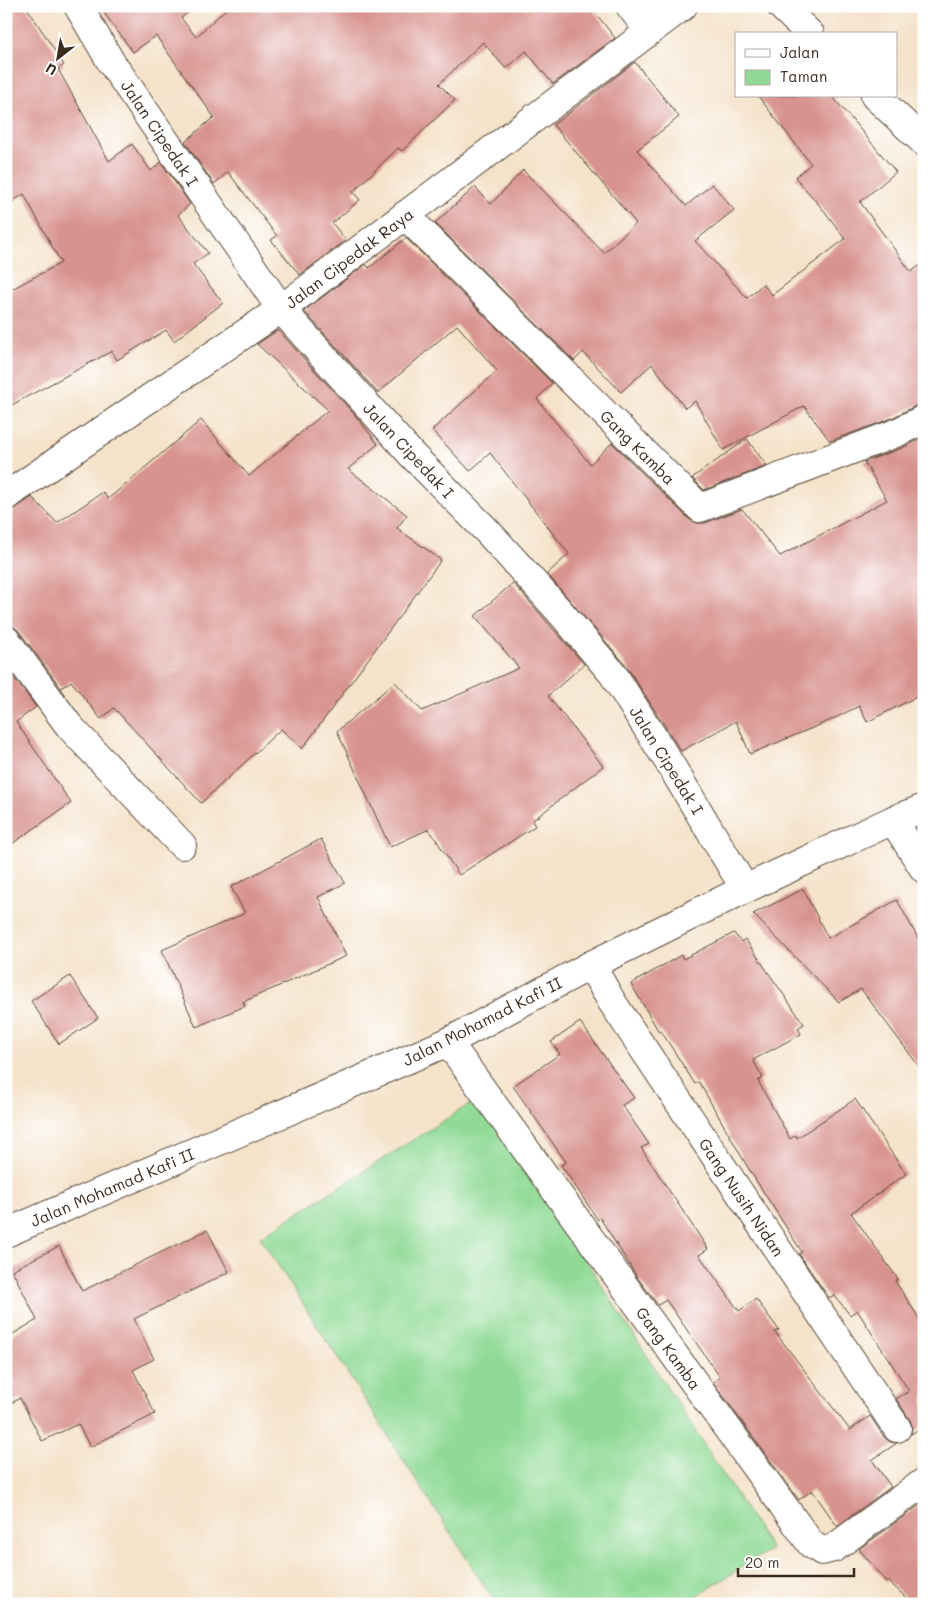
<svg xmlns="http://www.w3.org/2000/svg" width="930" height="1610" font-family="Mali,sans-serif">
  <rect width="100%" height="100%" fill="#fff"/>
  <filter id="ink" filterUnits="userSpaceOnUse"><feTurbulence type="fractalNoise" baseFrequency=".02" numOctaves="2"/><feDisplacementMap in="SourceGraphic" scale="10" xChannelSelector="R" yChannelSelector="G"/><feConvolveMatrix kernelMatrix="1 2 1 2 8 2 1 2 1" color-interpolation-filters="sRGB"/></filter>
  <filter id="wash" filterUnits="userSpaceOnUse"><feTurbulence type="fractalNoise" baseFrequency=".0096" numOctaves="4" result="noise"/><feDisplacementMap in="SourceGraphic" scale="20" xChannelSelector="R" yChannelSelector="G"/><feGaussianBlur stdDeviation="1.12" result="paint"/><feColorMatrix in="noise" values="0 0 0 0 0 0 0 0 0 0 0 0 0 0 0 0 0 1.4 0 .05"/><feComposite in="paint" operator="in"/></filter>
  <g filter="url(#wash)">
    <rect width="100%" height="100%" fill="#f4e2c9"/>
    <path fill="#90da95" stroke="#66825a" d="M481 1097 771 1549 684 1604H496L260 1237Z"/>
    <g id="blocks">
      <path fill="#d8938e" d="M6 6H26L64 65 58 69 109 161 132 144 151 171 161 162 190 204 178 215 208 253 193 264 223 303 174 341 166 330 117 360 112 351 6 408V292L61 263 24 194 6 206Z
        M99 6H197L181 18 196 37 229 6H590L615 38 553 84 526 51 506 69 483 42 439 84 455 100 402 151 398 148 353 192 360 200 332 223 346 240 300 275 271 240 277 236 228 172 214 184 185 142 214 117 156 36 133 52Z
        M635 62 679 117 637 150 686 206 712 184 734 210 695 241 747 298 763 284 772 295 845 239 826 213 795 177 811 164 758 96H832L896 172 860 202 911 272 924 262V404L917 405 890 419 830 441 804 406 723 450 695 401 685 408 652 364 621 392 583 352 574 361 435 223 475 187 491 204 523 170 604 253 636 223 553 125Z
        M406 238 552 383 537 399 590 464 612 443 689 519 697 523H705L742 509 780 556 887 500 864 462 902 448 924 437V693L867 722 859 706 829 721 750 754 736 721 681 751 625 664 547 574 569 554 490 453 470 471 432 430 497 371 457 325 378 393 304 311 366 264 369 268Z
        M278 330 354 414 378 444 348 469 407 515 397 528 441 560 302 749 281 729 201 803 114 708 101 719 71 681 61 688 19 631 13 626 6 625V515L32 497 57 523 103 492 108 499 201 420 249 476 328 410 257 344Z
        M747 439 767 466 704 490 692 478Z
        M513 583 584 664 548 696 603 766 532 821 535 826 459 875 429 829 390 847 337 731 395 682 422 711 519 668 475 616Z
        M6 667 36 707 16 722 71 803 6 848Z
        M321 839 345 883 318 897 346 956 243 1002 245 1006 196 1027 162 950 245 913 231 887Z
        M803 889 828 938 897 900 924 949V1073L861 989 839 1002 753 914Z
        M734 933 741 942 745 939 804 1024 798 1028 801 1034 753 1060 763 1078 758 1081 790 1139 796 1135 797 1138 855 1099 906 1174 851 1213 898 1279 895 1281 924 1326V1426L911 1434 912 1426 910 1420 896 1399 909 1391 857 1310 850 1315 834 1295 829 1298 799 1254 802 1252 747 1166 699 1082 695 1084 661 1031 659 1032 631 984 681 955 683 959Z
        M70 976 98 1018 59 1044 31 1001Z
        M580 1022 634 1098 622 1105 649 1144 641 1148 708 1249 699 1255 739 1311 756 1299 779 1330 775 1332 850 1430 870 1416 884 1437 890 1442 897 1443 872 1460 891 1487 837 1526 812 1490 799 1500 713 1382 720 1377 666 1300 658 1305 637 1277 600 1218 598 1220 561 1165 566 1162 513 1086 560 1054 551 1042Z
        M207 1230 229 1272 134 1319 154 1359 133 1370 155 1414 90 1447 78 1424 42 1441 20 1398 6 1406V1338L37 1320 12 1270 59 1246 82 1291Z
        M924 1502V1604H913L887 1580 886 1582 859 1549Z"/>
    </g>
  </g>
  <g filter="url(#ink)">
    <use href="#blocks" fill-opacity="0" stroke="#574638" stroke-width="1"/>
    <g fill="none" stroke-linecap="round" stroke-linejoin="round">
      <defs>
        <path id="minor" d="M78 6 111 62 281 309 412 455 489 533 562 614 613 674 670 764 745 889
          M630 6 649 31
          M781 6 810 34
          M875 96 924 142
          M405 215 700 508 896 433 924 419
          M6 496 281 309 683 6
          M6 640 70 727 182 845
          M893 820 924 869
          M591 965 612 1002 897 1428
          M448 1042 811 1544 822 1551 834 1548 924 1482"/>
        <path id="secondary" d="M6 1233 448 1042 591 965 745 889 893 820 924 808"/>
      </defs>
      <use href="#minor" stroke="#574638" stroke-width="30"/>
      <use href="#secondary" stroke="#574638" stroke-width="30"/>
      <use href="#minor" stroke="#fff" stroke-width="28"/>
      <use href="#secondary" stroke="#fff" stroke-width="28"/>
    </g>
  </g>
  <g text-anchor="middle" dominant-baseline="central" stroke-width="5" stroke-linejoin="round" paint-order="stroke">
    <g font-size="16" fill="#3b2a1e" stroke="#fff">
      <text transform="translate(160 133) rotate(56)">Jalan Cipedak I</text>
      <text transform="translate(349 258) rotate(-37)">Jalan Cipedak Raya</text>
      <text transform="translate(638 447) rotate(45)">Gang Kamba</text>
      <text transform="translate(409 450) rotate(47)">Jalan Cipedak I</text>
      <text transform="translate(667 760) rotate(58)">Jalan Cipedak I</text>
      <text transform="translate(482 1021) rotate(-27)">Jalan Mohamad Kafi II</text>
      <text transform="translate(112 1187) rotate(-23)">Jalan Mohamad Kafi II</text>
      <text transform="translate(742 1197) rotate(56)">Gang Nusih Nidan</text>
      <text transform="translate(669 1348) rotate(54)">Gang Kamba</text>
    </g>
  </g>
  <rect width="930" height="1610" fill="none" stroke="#fff" stroke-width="25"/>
  <rect x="735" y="32" width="162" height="65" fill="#ffffff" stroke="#b1aaa5"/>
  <rect x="745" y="49" width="25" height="8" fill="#ffffff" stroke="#b1aaa5"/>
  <text x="780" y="58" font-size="15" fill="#3b2a1e">Jalan</text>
  <rect x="745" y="70" width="25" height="15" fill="#90da95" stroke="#b1aaa5"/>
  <text x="780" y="82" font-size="15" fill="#3b2a1e">Taman</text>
  <g transform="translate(58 58) rotate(211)" stroke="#ffffff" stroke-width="4" paint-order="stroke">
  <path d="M0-4L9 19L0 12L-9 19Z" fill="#3b2a1e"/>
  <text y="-8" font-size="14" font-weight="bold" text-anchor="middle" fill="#3b2a1e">U</text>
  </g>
  <path d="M738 1568v8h116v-8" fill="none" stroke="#3b2a1e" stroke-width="2.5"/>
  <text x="745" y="1568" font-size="15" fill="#3b2a1e" stroke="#ffffff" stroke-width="4" paint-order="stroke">20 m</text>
</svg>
